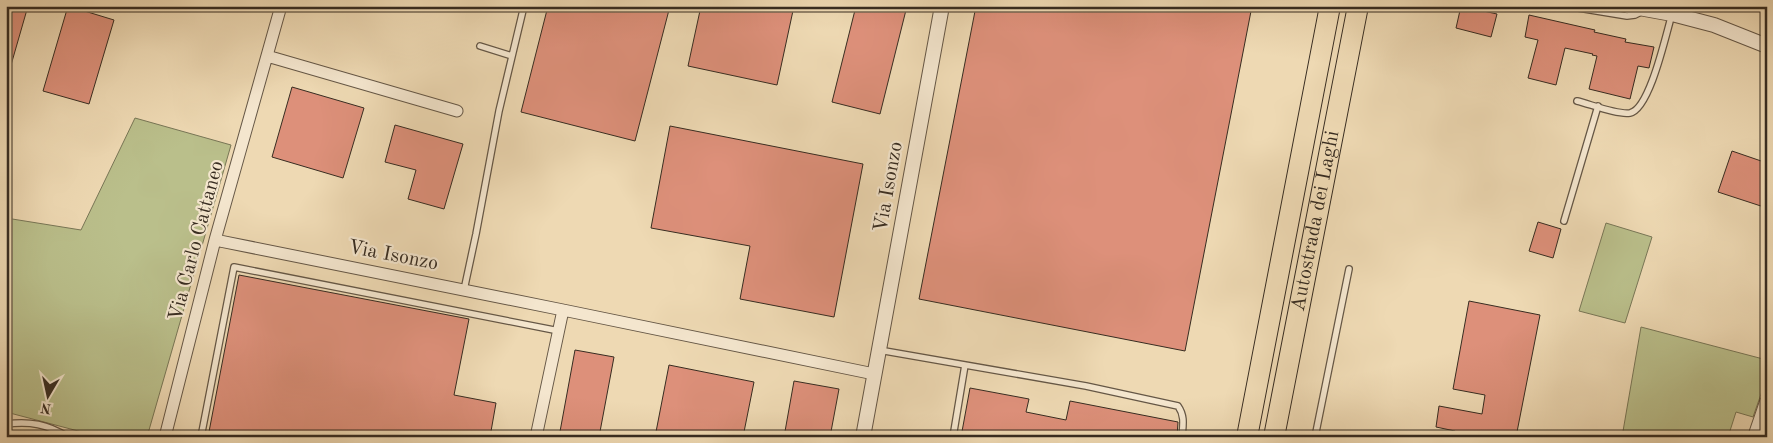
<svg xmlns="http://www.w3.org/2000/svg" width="1773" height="443" font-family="'Old Standard TT',serif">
  <rect width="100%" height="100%" fill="#eed9b3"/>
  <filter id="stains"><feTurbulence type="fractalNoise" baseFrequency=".004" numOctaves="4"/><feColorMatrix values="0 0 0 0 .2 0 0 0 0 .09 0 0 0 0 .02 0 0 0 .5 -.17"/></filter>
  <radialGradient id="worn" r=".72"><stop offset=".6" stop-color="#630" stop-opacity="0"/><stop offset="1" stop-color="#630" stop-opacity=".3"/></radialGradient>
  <path fill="#babf8b" stroke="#787656" d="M135 118 231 145 147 437H101L6 412V218L81 230Z
    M1606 223 1652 237 1625 323 1579 311Z
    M1641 327 1767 360V377L1753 417 1736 412 1728 437H1622Z"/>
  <path fill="#dd907a" stroke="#372c21" d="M6 6H28L9 72 6 71Z
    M68 6 114 20 89 104 43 91Z
    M548 6H670L635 141 521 112Z
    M701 6H794L777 85 688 66Z
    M856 6H907L880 114 832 102Z
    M976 6H1252L1185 351 919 299Z
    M1461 6 1497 14 1491 37 1456 28Z
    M1529 15 1595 30 1594 32 1626 39 1625 42 1654 47 1649 68 1638 66 1630 99 1589 89 1597 56 1592 55 1593 54 1565 48 1556 85 1528 78 1538 40 1525 37Z
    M292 87 364 108 343 178 272 157Z
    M395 125 463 144 444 209 408 199 416 170 385 162Z
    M670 126 863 164 834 317 740 299 750 246 651 228Z
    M1732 151 1767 163V208L1718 192Z
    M1538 222 1561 229 1553 258 1529 251Z
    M239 275 469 319 454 395 496 403 490 437H208Z
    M1469 301 1540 315 1516 437H1454L1455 431 1436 427 1439 406 1482 414 1485 395 1453 389Z
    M575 350 614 357 599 437H559Z
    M669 365 754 382 743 437H655Z
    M794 381 839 389 830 437H784Z
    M970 388 1029 399 1026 412 1066 420 1070 401 1178 422 1177 437H961Z"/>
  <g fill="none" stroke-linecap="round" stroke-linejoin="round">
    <defs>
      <path id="service" d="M1566 6 1627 16 1635 15 1641 12
        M480 46 512 56
        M1577 101C1590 104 1617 115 1630 113 1650 109 1666 34 1672 14
        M1564 221 1598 106
        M464 290 476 234 499 111 524 6
        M879 350 1086 386 1178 406C1185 416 1183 425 1182 437
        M6 424C30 421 47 424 68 437
        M201 437 234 267 559 331
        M953 437 965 365
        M1315 437 1349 269"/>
      <path id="minor" d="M267 56 457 111
        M215 240 563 310 874 374
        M165 437 215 240 281 6
        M536 437 563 310"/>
      <path id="tertiary" d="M1628 6 1672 14 1714 25 1767 46
        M863 437 942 6
        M1755 437 1767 402"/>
      <g id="motorway">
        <path d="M1247 437 1330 6"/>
        <path id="s1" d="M1274 437 1358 6"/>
      </g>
    </defs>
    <use href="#service" stroke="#655746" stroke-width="8"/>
    <use href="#minor" stroke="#655746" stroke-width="13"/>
    <use href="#tertiary" stroke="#655746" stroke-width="16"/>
    <use href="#motorway" stroke="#372c21" stroke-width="22"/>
    <use href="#service" stroke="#f4e6ce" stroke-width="5.5"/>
    <use href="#minor" stroke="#f4e6ce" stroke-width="11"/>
    <use href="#tertiary" stroke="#f4e6ce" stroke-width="14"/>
    <use href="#motorway" stroke="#eed9b3" stroke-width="20"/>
  </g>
  <g text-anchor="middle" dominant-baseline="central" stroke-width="4.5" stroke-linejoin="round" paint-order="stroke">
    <g font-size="20" fill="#372c21" stroke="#f4e6ce">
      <text transform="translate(889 187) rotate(-80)">Via Isonzo</text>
      <text stroke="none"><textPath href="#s1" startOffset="220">Autostrada dei Laghi</textPath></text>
      <text transform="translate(197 241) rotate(-75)">Via Carlo Cattaneo</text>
      <text transform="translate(393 256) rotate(11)">Via Isonzo</text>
    </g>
  </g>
  <rect width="1773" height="443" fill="none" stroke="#eed9b3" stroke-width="25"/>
  <rect x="8" y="8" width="1758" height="428" fill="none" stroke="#372c21" stroke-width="2.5"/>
  <rect x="12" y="12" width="1748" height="418" fill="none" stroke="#372c21"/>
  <g transform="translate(48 396) rotate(189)" stroke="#f4e6ce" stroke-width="4" paint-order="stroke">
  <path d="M0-4L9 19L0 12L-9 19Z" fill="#372c21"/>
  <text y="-8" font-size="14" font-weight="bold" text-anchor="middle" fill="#372c21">N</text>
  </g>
  <rect width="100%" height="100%" filter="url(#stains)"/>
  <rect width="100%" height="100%" fill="url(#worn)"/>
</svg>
